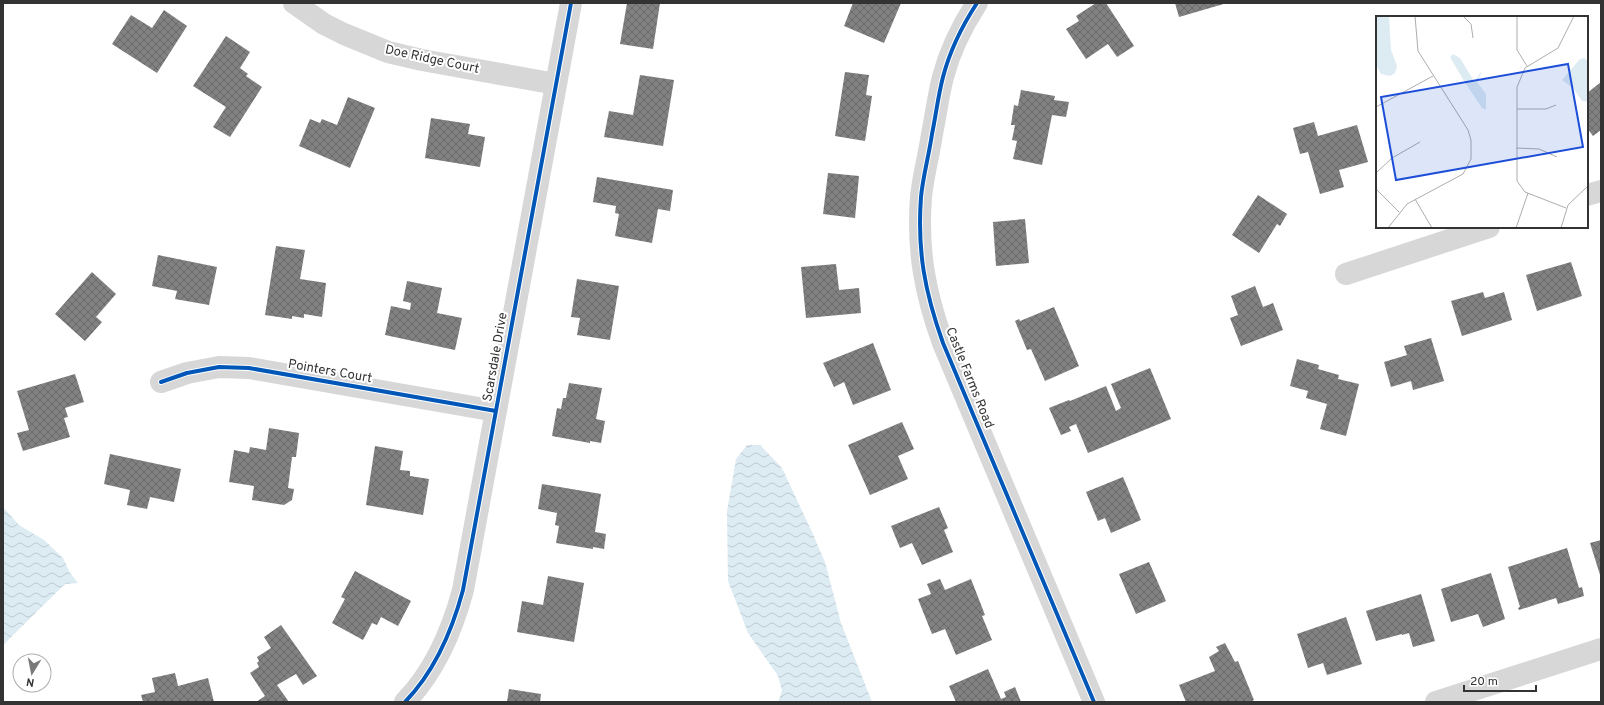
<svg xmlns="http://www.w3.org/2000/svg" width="1604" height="705" font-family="Overpass,sans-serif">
  <defs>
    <pattern id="water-waves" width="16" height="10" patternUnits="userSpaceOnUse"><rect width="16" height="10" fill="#ddebf3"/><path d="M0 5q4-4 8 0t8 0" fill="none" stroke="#becad1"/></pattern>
    <pattern id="building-cross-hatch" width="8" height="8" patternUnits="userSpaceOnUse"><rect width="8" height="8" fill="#818181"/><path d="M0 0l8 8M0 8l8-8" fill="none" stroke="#6a6a6a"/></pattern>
  </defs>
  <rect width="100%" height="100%" fill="#fff"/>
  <path fill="url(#water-waves)" d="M747 445H760L782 468 812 532 825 562 841 623 872 702H778L782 691 778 676 748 633 728 581 727 511 736 459Z
    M3 507 19 525 44 540 63 558 70 573 78 583 65 584 3 645Z"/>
  <path fill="url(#building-cross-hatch)" d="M627 3H660L653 49 620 44Z
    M853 3H901L884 43 844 26Z
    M1096 3H1106L1134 46 1117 57 1108 44 1086 59 1066 29 1079 21 1076 16Z
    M1175 3H1227L1179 17Z
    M164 10 187 26 157 73 112 44 131 15 152 28Z
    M226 36 250 52 240 68 248 74 246 76 262 87 230 137 213 127 226 107 193 86Z
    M845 72 869 75 866 95 872 96 865 141 835 136Z
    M640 75 674 80 663 146 604 137 609 111 633 115Z
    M1601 82V130L1593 136 1587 128V93Z
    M1021 90 1055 96 1054 100 1069 102 1066 117 1052 115 1042 165 1013 159 1017 141 1012 140 1015 125H1011L1014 105 1018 106Z
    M348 97 375 108 350 168 299 146 310 119 320 123 322 119 337 125Z
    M431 118 470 124 468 134 485 137 480 167 425 158Z
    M1314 122 1318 136 1357 125 1368 162 1339 170 1344 187 1320 194 1308 152 1300 154 1293 128Z
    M828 173 859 176 855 218 823 214Z
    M597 177 673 190 670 211 658 209 652 243 615 236 619 214 615 213 616 206 593 202Z
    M1258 195 1287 214 1280 226 1277 224 1259 253 1232 235Z
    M1025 219 1029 263 996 266 993 222Z
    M276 246 305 250 300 279 326 283 322 317 304 314V318L292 316V319L265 315Z
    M158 255 217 267 209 305 175 299 177 291 152 286Z
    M1571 262 1582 296 1537 311 1526 275Z
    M836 264 839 290 859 288 861 313 806 318 801 267Z
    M92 272 116 294 96 317 102 322 85 341 55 314Z
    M577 279 619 286 610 340 577 335 580 318 571 317Z
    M407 281 442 288 437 313 462 318 455 350 385 335 391 306 410 310 411 303 403 301Z
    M1255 286 1263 307 1273 303 1283 330 1241 346 1230 318 1238 315 1231 296Z
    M1483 292 1485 298 1504 292 1512 320 1462 336 1451 301Z
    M1054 307 1079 366 1045 381 1031 349 1027 350 1015 321 1019 319 1020 321Z
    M1431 338 1444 381 1413 390 1411 381 1391 387 1384 362 1407 355 1404 346Z
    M873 343 891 390 853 405 844 382 834 387 823 363Z
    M1297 359 1319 365 1318 369 1339 375 1338 379 1359 384 1346 436 1320 429 1327 404 1306 398 1308 391 1290 386Z
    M1150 368 1171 419 1088 453 1076 424 1069 427 1071 431 1061 435 1049 408 1069 400 1070 401 1106 386 1116 411 1121 408 1111 384Z
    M75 374 84 402 65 408 68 417 64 418 70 437 23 451 17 433 29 430 17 391Z
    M569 383 602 388 596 419 605 421 601 443 590 441V443L552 436 557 408 561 409 563 398H566Z
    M902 422 914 449 898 456 908 479 870 495 848 445Z
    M269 428 299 433 296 457H292L288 488 294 489 292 500 284 505 252 500 254 486 229 482 234 450 249 453 250 447 266 450Z
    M375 446 403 451 400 470 410 471V476L429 479 423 515 366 505Z
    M110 454 181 469 174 502 150 497 147 509 127 505 130 490 104 484Z
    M1123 477 1141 520 1111 533 1105 518 1098 521 1086 492Z
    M542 484 601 494 595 532 606 534 604 549 593 547V549L556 543 559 526 555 525 557 513 538 509Z
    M939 507 948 528 944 530 953 552 922 565 912 543 900 548 891 526Z
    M1601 540V578L1590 543Z
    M1567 548 1579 588 1582 587 1584 596 1558 604 1556 598 1519 610 1518 608 1520 607 1508 567Z
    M1149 562 1166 601 1136 614 1119 574Z
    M355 571 411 601 398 626 381 617 377 625 372 623 363 640 332 623 345 599 341 597Z
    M1491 573 1505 619 1483 627 1478 614 1451 622 1441 589Z
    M548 576 584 583 574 642 517 632 522 601 543 605Z
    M940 579 945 590 971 579 985 615 982 616 992 640 956 655 945 629 932 634 918 599 931 594 927 584Z
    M1421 594 1435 641 1413 647 1409 633 1402 635V634L1376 641 1366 611Z
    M1346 617 1362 664 1327 675 1323 663 1308 668 1297 634Z
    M281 625 317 676 303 685 296 674 277 685 289 702H256L265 696 250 673 259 667 257 663 259 661 257 657 271 648 264 637Z
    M1225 643 1235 662 1238 661 1254 700 1250 702H1186L1179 685 1215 671 1209 657 1219 651 1216 647Z
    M988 669 1001 699 1006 697 1004 692 1015 687 1021 702H956L949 686Z
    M175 673 178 686 208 678 214 702H143L141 695 155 692 152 678Z
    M509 689 541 694 540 702H507Z"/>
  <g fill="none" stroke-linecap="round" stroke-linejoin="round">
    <path stroke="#d7d7d7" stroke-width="22" d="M294 3 324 24 344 34 388 52 422 60 556 84
      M977 3C962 26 950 50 943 77 938 96 936 115 932 134 929 155 923 176 921 197 917 251 925 293 943 343L1094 702
      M1587 195 1601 191
      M1346 274 1489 227
      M161 382 187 373 219 367 249 368 496 411
      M405 702C435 671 452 631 463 590L571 3
      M1436 702 1601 649"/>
    <defs>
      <path id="cycleway" d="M977 3C962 26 950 50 943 77 938 96 936 115 932 134 929 155 923 176 921 197 917 251 925 293 943 343L1094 702
        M161 382 187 373 219 367 249 368 496 411
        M405 702C435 671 452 631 463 590L571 3"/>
    </defs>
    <use href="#cycleway" stroke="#fff" stroke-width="6"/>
    <use href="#cycleway" stroke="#0057b8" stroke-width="4"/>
  </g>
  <g text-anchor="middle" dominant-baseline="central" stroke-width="4" stroke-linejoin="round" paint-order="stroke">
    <g font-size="13" fill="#333" stroke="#fff">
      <text transform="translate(432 60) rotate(12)">Doe Ridge Court</text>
      <text transform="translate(496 357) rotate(-80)">Scarsdale Drive</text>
      <text transform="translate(330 372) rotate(10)">Pointers Court</text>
      <text transform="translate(969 378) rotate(68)">Castle Farms Road</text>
    </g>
  </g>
  <g transform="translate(1376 16)">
    <rect width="212" height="212" fill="#fff"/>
    <path d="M0 0H13L15 34 21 50 19 57 14 60 5 58 0 49ZM77 38 84 42 98 65H99L104 57 106 55 101 66 110 78V94L106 92 88 65 74 41ZM204 43 208 42 212 45V86L206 85 197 72 186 64Z" fill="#ddebf3"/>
    <path fill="none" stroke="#adadad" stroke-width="1" d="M87 0 95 8 97 22M141 0V34L151 50M0 91 57 60M141 93H170L180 89M140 132 163 133 181 141M0 157 16 142 44 126M0 173 23 196M39 183 56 212M190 192 149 176 141 165V71L149 52 182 32 198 0M12 212 31 188 87 158 95 143V124L92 114 42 35 39 0M140 212 152 177M185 212 192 189 212 170"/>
    <path fill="#1d4ed8" fill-opacity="0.15" stroke="#1d4ed8" stroke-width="2" d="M192 48 207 131 20 164 5 81Z"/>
    <rect width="212" height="212" fill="none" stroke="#333" stroke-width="2"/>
  </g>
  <rect width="1604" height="705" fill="none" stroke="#333333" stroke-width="8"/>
  <g transform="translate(32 673) rotate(190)"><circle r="19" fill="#ffffff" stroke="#adadad"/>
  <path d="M0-3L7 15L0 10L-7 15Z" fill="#7a7a7a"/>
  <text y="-6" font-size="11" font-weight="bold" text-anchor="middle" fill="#333333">N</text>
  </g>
  <path d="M1464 685v6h72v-6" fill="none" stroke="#333333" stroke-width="2"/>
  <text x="1470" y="685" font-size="12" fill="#333333" stroke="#ffffff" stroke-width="3" paint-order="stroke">20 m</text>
</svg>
